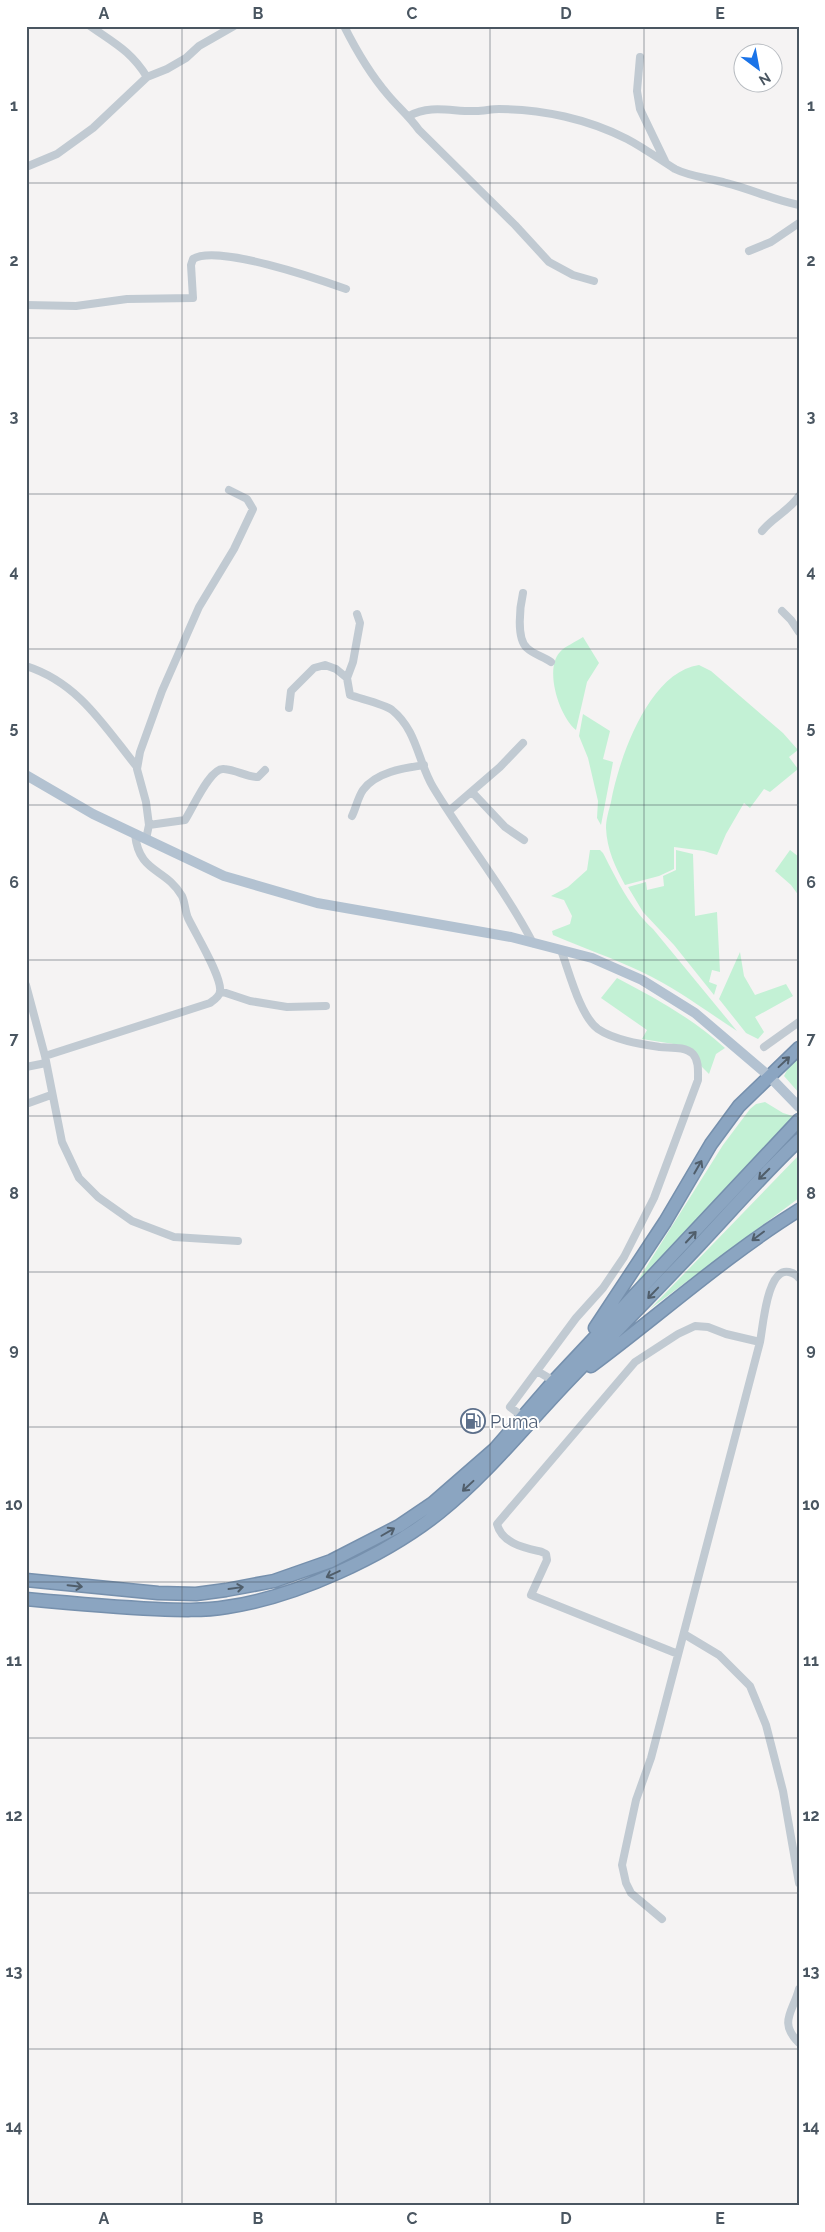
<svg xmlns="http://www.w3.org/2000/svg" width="825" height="2232" font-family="Raleway,sans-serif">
  <rect width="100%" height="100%" fill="#f5f3f3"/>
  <path fill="#c3f1d5" d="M583 637 599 663 587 682 576 730C559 716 544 669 560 652 565 646 576 642 583 637Z
    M699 665 711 671 783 733 798 750 789 757 798 769 770 792 764 789 750 808 744 803 726 834 717 855 704 851 674 847V869L659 876 625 885C615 866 607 850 606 828 606 819 609 810 611 802 619 758 649 672 699 665Z
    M583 714 610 731 603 759 613 762 601 825 597 818 598 801 588 758 579 736Z
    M590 850H600L603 853C617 880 630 908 653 929L737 1031C706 1011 676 988 642 972 613 958 583 948 553 935L552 931 570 924 572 916 564 900 551 896 568 887 587 870Z
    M676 850 693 854 695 916 717 912 720 972 712 970 709 982 717 985 714 995 674 945 643 912 628 887 646 882 647 890 664 886 663 876 676 870Z
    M790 850 799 857V896L791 885 775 871Z
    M740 952 744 976 755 995 786 984 793 996 755 1017 764 1032 758 1039 746 1033 719 999Z
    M617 978C655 998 692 1018 725 1048L716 1054 709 1074 680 1045 642 1039 647 1030 601 998Z
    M799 1056V1093L784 1076 789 1066Z
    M765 1102 783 1113 796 1117 633 1288 723 1145 750 1109 756 1104Z
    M799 1155V1198L650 1309Z"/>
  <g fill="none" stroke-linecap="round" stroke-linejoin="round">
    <defs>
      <path id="highway" d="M595 1328 665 1222 711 1144 739 1106 799 1048
        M591 1366C661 1314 725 1256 799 1210
        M26 1580 158 1593 196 1594 226 1590 274 1581 331 1561 399 1526 433 1503 495 1449 554 1381 799 1120
        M26 1599C69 1603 112 1607 155 1609 179 1610 203 1611 227 1607 296 1597 385 1556 440 1512 487 1474 525 1426 567 1382 611 1336 656 1291 700 1244 733 1209 764 1173 799 1140"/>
    </defs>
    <use href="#highway" stroke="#7690ad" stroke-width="15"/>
    <path stroke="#c1cad2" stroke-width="8" d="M90 26C114 43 131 51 147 77
      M344 26C356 50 370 74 388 95 398 107 409 116 419 130L515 225 549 262 573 275 594 281
      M640 57 637 91 640 109 665 161
      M409 116C431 104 453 112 476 111 484 111 491 109 499 109 542 109 588 119 627 139 644 148 659 159 675 169 691 177 710 178 726 183 751 189 773 200 799 205
      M26 167 57 154 93 128 147 77 167 69 186 58 199 46 234 26
      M749 251 771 242 799 223
      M26 305 76 306 127 299 193 298 191 265 193 259C217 244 318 279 346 289
      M762 531C772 518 790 510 799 496
      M523 593C520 606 516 638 527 648 533 654 544 657 551 662
      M782 611 791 620 799 632
      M357 614 360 623 353 662 347 678 350 695C361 699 384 704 392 710 417 730 418 762 433 787 465 840 504 888 533 943
      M26 666C79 683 104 726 137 767
      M289 708 291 691 314 668 325 665 336 669 347 678
      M472 792 505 827 524 840
      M449 811 500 767 523 743
      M352 816C356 808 358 797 363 790 376 772 404 768 424 765
      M149 825 185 820C193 808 210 767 224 769 237 770 246 777 258 777L265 770
      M146 839 149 825 146 802 137 769 140 752 162 691 199 607 234 549 253 509 247 499 229 490
      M26 985 45 1056 62 1142 79 1178 98 1197 132 1221 174 1237 238 1241
      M220 991 250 1001 287 1007 326 1006
      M764 1047 799 1022
      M45 1056 210 1003C214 1000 219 997 220 992 223 978 195 933 188 918 185 911 185 902 182 896 165 867 139 874 135 834
      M26 1067 46 1063
      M26 1104 51 1095
      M537 1371 554 1381
      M523 1417 510 1407 576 1318 603 1288 624 1257 654 1198 698 1080C698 1071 699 1061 693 1054 685 1046 670 1048 660 1047 641 1044 614 1040 598 1029 580 1016 569 971 561 950
      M684 1634 719 1655 750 1686 766 1725 783 1791 799 1883
      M678 1654 531 1595 547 1560 546 1554 542 1552C526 1548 502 1544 497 1524L635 1362 678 1334 695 1326 708 1327 726 1334 760 1342
      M662 1919 631 1893 626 1883 622 1865 636 1800 651 1758 760 1342C763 1327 767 1267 789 1272 793 1273 796 1274 799 1278
      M799 1989C793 2012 778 2022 799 2043"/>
    <path stroke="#b3c2d1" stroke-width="10" d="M26 775 93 814 224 876 317 903 511 937 592 958 642 980 695 1013 769 1076 799 1107"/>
    <use href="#highway" stroke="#8ba5c1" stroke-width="12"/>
  </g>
  <defs><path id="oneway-shaft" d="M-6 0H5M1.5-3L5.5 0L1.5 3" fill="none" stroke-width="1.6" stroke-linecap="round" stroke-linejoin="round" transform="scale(1.25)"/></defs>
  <g stroke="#505e6b">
    <use href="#oneway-shaft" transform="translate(784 1062) rotate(-43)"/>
    <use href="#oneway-shaft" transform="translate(698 1167) rotate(-60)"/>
    <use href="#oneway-shaft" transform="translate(764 1174) rotate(135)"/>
    <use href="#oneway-shaft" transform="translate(758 1236) rotate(143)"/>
    <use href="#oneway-shaft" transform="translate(691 1237) rotate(-47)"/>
    <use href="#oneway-shaft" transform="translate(653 1293) rotate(134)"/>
    <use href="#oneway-shaft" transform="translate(468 1486) rotate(137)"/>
    <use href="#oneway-shaft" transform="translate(388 1532) rotate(-30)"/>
    <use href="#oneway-shaft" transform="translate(333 1574) rotate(155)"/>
    <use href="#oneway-shaft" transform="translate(75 1586) rotate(6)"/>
    <use href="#oneway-shaft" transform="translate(236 1588) rotate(-8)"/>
  </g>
  <path fill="none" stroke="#4a5661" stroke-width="1" stroke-opacity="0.55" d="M182 26V2206M336 26V2206M490 26V2206M644 26V2206M26 183H799M26 338H799M26 494H799M26 649H799M26 805H799M26 960H799M26 1116H799M26 1272H799M26 1427H799M26 1582H799M26 1738H799M26 1893H799M26 2049H799"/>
  <defs>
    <symbol id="fuel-ring" viewBox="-11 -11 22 22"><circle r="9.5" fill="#fff" stroke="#5c6f8a" stroke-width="1.5"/><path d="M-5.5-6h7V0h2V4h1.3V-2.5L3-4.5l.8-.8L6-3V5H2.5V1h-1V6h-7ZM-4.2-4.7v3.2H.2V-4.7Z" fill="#5c6f8a"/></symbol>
  </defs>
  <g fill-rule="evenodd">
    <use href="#fuel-ring" x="459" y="1407" width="28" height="28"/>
  </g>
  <g text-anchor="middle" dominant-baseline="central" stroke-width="4" stroke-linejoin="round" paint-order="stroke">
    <g font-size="18" fill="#4e5e75" stroke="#fff" text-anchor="start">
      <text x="490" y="1421">Puma</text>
    </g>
  </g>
  <rect width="825" height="2232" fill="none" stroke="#ffffff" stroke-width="55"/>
  <g transform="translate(758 68) rotate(148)"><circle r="24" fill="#ffffff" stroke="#b7bbc0"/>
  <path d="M0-4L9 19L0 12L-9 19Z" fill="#1a73e8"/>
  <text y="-8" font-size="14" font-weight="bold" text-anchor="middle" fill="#4a5661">N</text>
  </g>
  <rect x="28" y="28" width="770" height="2176" fill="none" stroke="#4a5661" stroke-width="2"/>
  <g font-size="16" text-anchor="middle" font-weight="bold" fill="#4a5661">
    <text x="104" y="19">A</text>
    <text x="258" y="19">B</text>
    <text x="412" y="19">C</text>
    <text x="566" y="19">D</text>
    <text x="720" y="19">E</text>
    <text x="14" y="111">1</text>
    <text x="811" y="111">1</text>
    <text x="14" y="266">2</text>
    <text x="811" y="266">2</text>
    <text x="14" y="422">3</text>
    <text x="811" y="422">3</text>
    <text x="14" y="577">4</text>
    <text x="811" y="577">4</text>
    <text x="14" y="733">5</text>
    <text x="811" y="733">5</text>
    <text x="14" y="888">6</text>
    <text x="811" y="888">6</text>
    <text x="14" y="1044">7</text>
    <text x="811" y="1044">7</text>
    <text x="14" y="1199">8</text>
    <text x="811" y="1199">8</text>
    <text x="14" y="1355">9</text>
    <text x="811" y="1355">9</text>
    <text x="14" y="1510">10</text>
    <text x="811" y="1510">10</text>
    <text x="14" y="1666">11</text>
    <text x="811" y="1666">11</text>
    <text x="14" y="1821">12</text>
    <text x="811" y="1821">12</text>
    <text x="14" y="1977">13</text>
    <text x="811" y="1977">13</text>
    <text x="14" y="2132">14</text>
    <text x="811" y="2132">14</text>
    <text x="104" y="2224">A</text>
    <text x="258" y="2224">B</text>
    <text x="412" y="2224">C</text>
    <text x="566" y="2224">D</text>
    <text x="720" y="2224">E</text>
  </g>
</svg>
